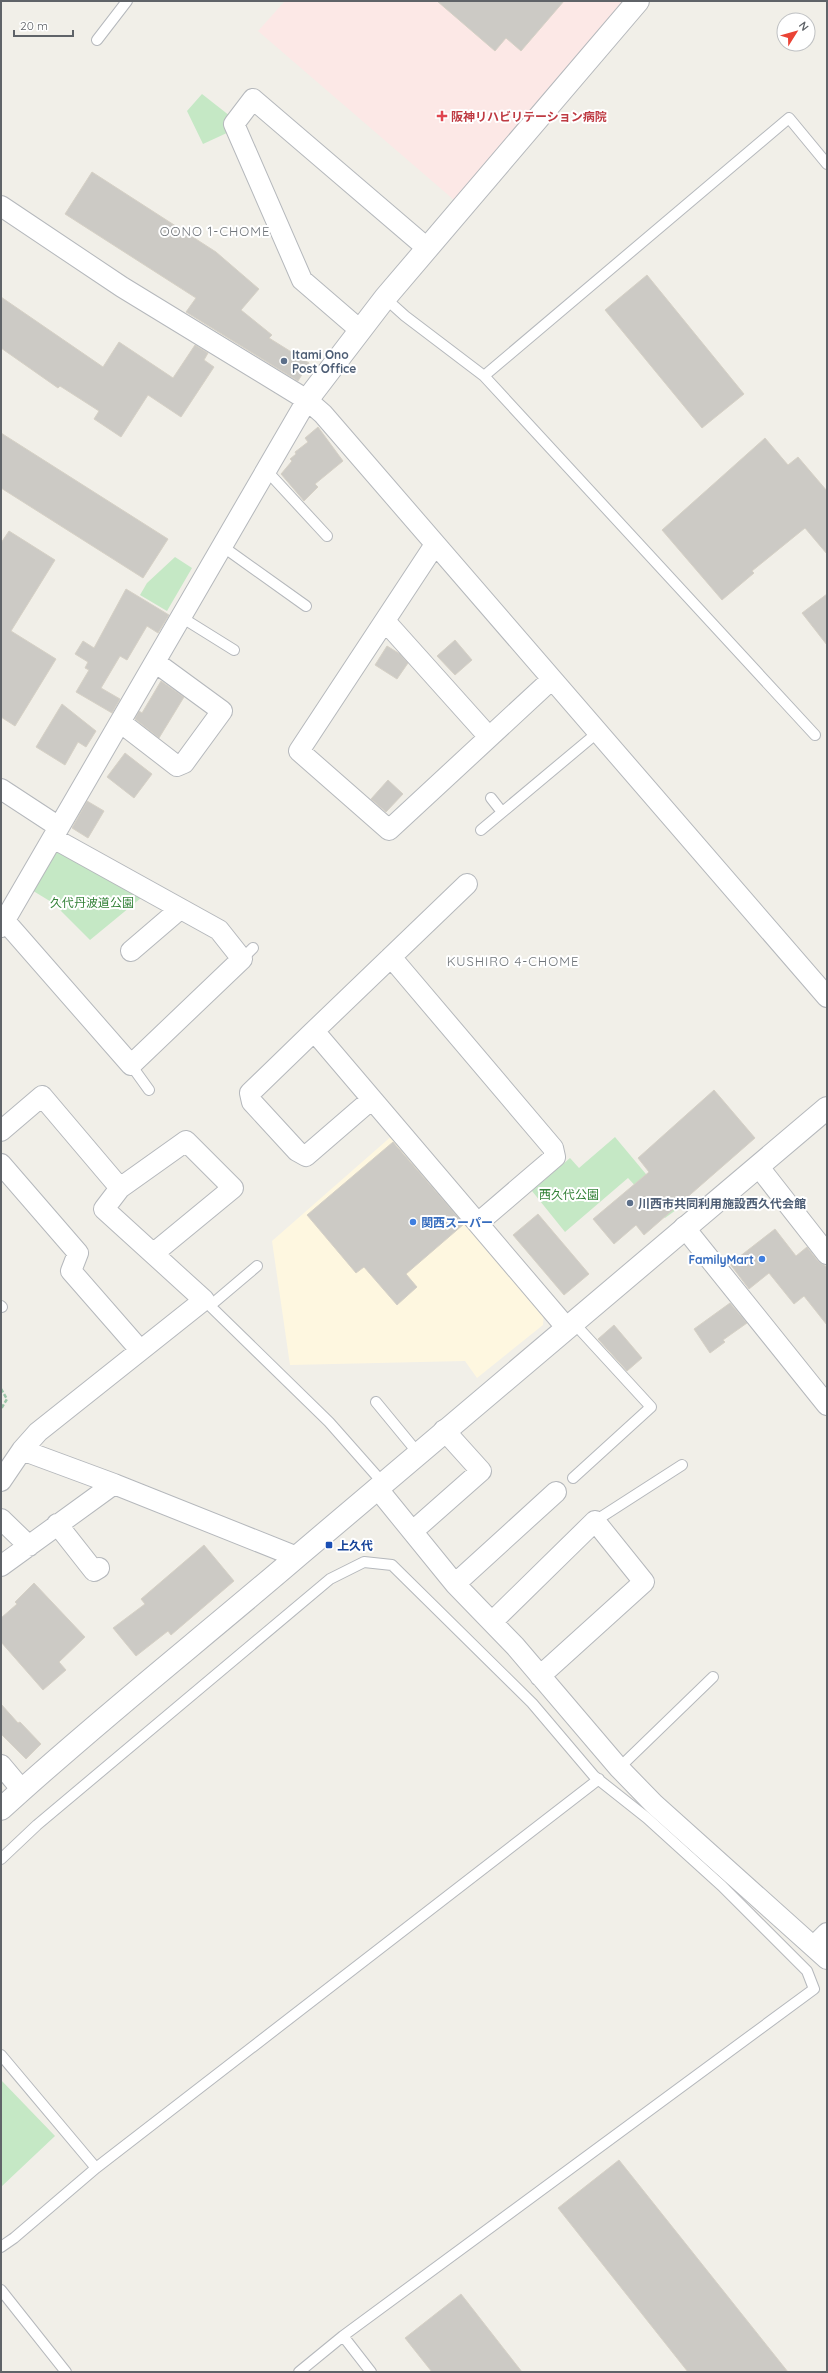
<svg xmlns="http://www.w3.org/2000/svg" width="828" height="2373" font-family="Quicksand,'Noto Sans JP',sans-serif">
  <rect width="100%" height="100%" fill="#f1efe8"/>
  <path fill="#fef7e0" d="M394 1134 544 1311 543 1325 477 1378 465 1361 290 1365 272 1241Z"/>
  <path fill="#fce8e6" d="M285 1H626L454 200 258 31Z"/>
  <path fill="#c5e8c5" d="M202 94 230 116 223 124 229 132 203 144 187 111Z
    M175 557 192 568 167 611 140 595 147 583Z
    M53 847 141 898 90 940 53 903 30 889Z
    M615 1137 676 1210 665 1218 628 1178 565 1232 532 1191 570 1158 579 1168Z
    M1 2080 55 2136 1 2187Z"/>
  <path fill="#cccac5" stroke="#d6d1c6" d="M437 1H564L521 51 506 38 495 51Z
    M92 172 216 252 259 289 241 310 272 335 269 338 309 363 298 381 186 312 196 298 65 214Z
    M647 275 744 394 702 428 605 310Z
    M1 297 103 367 119 342 173 378 195 345 208 353 204 360 214 367 181 417 148 395 121 437 94 419 99 411 60 386 58 388 1 348Z
    M318 427 343 461 315 484 318 487 304 501 281 474 292 461 290 459 296 454 295 452 308 442 305 438Z
    M1 433 168 539 143 578 1 488Z
    M765 438 788 465 798 457 827 491V554L805 528 752 571 754 573 722 600 662 530Z
    M9 531 55 560 11 631 56 659 15 726 1 717V543Z
    M126 589 169 615 158 633 147 626 127 660 120 656 101 688 120 699 112 713 76 692 89 670 85 668 88 662 75 654 83 641 94 648Z
    M827 594V645L802 613Z
    M455 640 472 660 455 675 437 656Z
    M387 646 400 654 408 663 397 679 375 665Z
    M161 681 184 697 159 738 135 719 139 711 142 713Z
    M62 704 96 731 86 747 78 742 65 765 36 747Z
    M125 753 152 774 134 798 107 777Z
    M388 780 403 794 386 812 371 799Z
    M87 801 104 811 88 838 72 828Z
    M714 1090 755 1138 644 1235 636 1225 614 1244 593 1219 649 1172 638 1158Z
    M393 1142 464 1224 406 1274 417 1287 397 1305 364 1267 356 1273 307 1215Z
    M538 1214 589 1274 564 1295 513 1235Z
    M775 1229 796 1256 807 1247 818 1261 827 1267V1325L804 1296 794 1304 769 1273 749 1289 730 1264Z
    M730 1303 747 1323 723 1340 725 1342 710 1353 694 1329Z
    M614 1325 642 1358 627 1371 598 1339Z
    M204 1545 234 1581 171 1635 168 1631 136 1656 113 1628 145 1604 141 1599Z
    M34 1583 85 1637 59 1662 66 1670 43 1690 1 1642V1618L17 1604 15 1602Z
    M1 1704 18 1723 20 1722 41 1744 26 1759 1 1734Z
    M619 2160 788 2372H688L558 2208Z
    M461 2294 522 2372H432L405 2338Z"/>
  <g fill="none" stroke-linecap="round" stroke-linejoin="round">
    <defs>
      <path id="service" d="M97 40 127 1
        M385 298 405 316 484 376 815 735
        M484 376 789 118 827 164
        M266 470 327 536
        M222 546 306 606
        M181 617 234 650
        M491 798 502 812
        M481 830 597 733
        M242 959 253 948
        M131 1065 149 1090
        M204 1300 329 1422 383 1483
        M211 1305 257 1266
        M1 1306 2 1307
        M572 1321 651 1407 573 1478
        M376 1402 418 1453
        M595 1521 682 1465
        M619 1768 713 1677
        M1 1859 37 1825 330 1579 364 1562 392 1565 532 1703 594 1776 647 1818 722 1886 807 1971 814 1989 343 2336 299 2372
        M1 2055 96 2168
        M1 2247 14 2238 96 2168 599 1779
        M1 2290 66 2372
        M343 2336 371 2372"/>
      <path id="minor" d="M1 206 122 287 307 400 323 414 827 997
        M360 330 302 280 234 124 253 99 427 248
        M434 546 299 751 389 830 551 680
        M385 621 489 737
        M120 722 177 766 184 763 222 711 155 662
        M1 789 59 827
        M467 884 314 1031 566 1327
        M5 921 131 1065 242 959 219 930 53 838
        M1 927 307 400
        M131 951 180 909
        M391 957 553 1148 555 1157 478 1223
        M314 1031 250 1093 252 1102 297 1151 306 1156 372 1099
        M1 1131 42 1096 120 1188 104 1209 204 1300 38 1432 22 1450 1 1481
        M1 1164 78 1253 71 1271 140 1350
        M758 1166 827 1254
        M120 1188 186 1141 233 1188 154 1253
        M684 1227 827 1405
        M22 1450 114 1484 297 1557
        M377 1488 455 1584 515 1646 619 1768 654 1804 827 1959
        M1 1519 29 1546
        M57 1524 94 1571 99 1568
        M413 1531 481 1471 444 1430
        M1 1566 114 1484
        M455 1584 556 1492
        M492 1622 595 1521 644 1582 540 1676
        M1 1765 22 1790
        M814 1946 827 1933"/>
      <path id="tertiary" d="M307 400 385 298 638 1
        M1 1809C97 1721 200 1640 299 1555 474 1405 650 1256 827 1108"/>
    </defs>
    <use href="#service" stroke="#b5b8bc" stroke-width="12"/>
    <use href="#minor" stroke="#b5b8bc" stroke-width="22"/>
    <use href="#tertiary" stroke="#b5b8bc" stroke-width="24"/>
    <path stroke="#9cc7a9" stroke-width="2.5" stroke-dasharray="4 2" stroke-linecap="butt" d="M1 1389 7 1399 1 1409"/>
    <use href="#service" stroke="#fff" stroke-width="10"/>
    <use href="#minor" stroke="#fff" stroke-width="20"/>
    <use href="#tertiary" stroke="#fff" stroke-width="22"/>
  </g>
  <path fill="#e0444e" stroke="#fff" stroke-width="1.5" d="M440 110h4v4h4v4h-4v4h-4v-4h-4v-4h4z"/>
  <g fill="#5c6f8a" stroke="#fff" stroke-width="1.5">
    <circle cx="284" cy="361" r="4"/>
    <circle cx="630" cy="1203" r="4"/>
  </g>
  <g fill="#3f7fe0" stroke="#fff" stroke-width="1.5">
    <circle cx="413" cy="1222" r="4"/>
    <circle cx="762" cy="1259" r="4"/>
  </g>
  <rect fill="#1a4fb4" stroke="#fff" stroke-width="1.5" x="325" y="1541" width="8" height="8" rx="2"/>
  <g text-anchor="middle" dominant-baseline="central" stroke-width="4" stroke-linejoin="round" paint-order="stroke">
    <g font-size="12" font-weight="bold" fill="#be3a42" stroke="#fff" text-anchor="start">
      <text x="451" y="116">阪神リハビリテーション病院</text>
    </g>
    <g font-size="12" font-weight="bold" fill="#4e5e75" stroke="#fff" text-anchor="start">
      <text x="292" y="354">Itami Ono<tspan x="292" dy="14">Post Office</tspan></text>
      <text x="638" y="1203">川西市共同利用施設西久代会館</text>
    </g>
    <g font-size="12" fill="#348238" stroke="#fff">
      <text x="92" y="902">久代丹波道公園</text>
      <text x="569" y="1194">西久代公園</text>
    </g>
    <g font-size="12" font-weight="bold" fill="#366cbe" stroke="#fff" text-anchor="start">
      <text x="421" y="1222">関西スーパー</text>
      <text x="754" y="1259" text-anchor="end">FamilyMart</text>
    </g>
    <g font-size="12" font-weight="bold" fill="#164399" stroke="#fff" text-anchor="start">
      <text x="337" y="1545">上久代</text>
    </g>
    <g font-size="13" letter-spacing="1" fill="#70757a" stroke="#fff">
      <text x="215" y="231">OONO 1-CHOME</text>
      <text x="513" y="961">KUSHIRO 4-CHOME</text>
    </g>
  </g>
  <rect width="828" height="2373" fill="none" stroke="#5f6368" stroke-width="4"/>
  <g transform="translate(796 32) rotate(53)"><circle r="19" fill="#ffffff" stroke="#bfc1c3"/>
  <path d="M0-3L7 15L0 10L-7 15Z" fill="#ea4335"/>
  <text y="-6" font-size="11" font-weight="bold" text-anchor="middle" fill="#5f6368">N</text>
  </g>
  <path d="M14 30v6h59v-6" fill="none" stroke="#5f6368" stroke-width="2"/>
  <text x="20" y="30" font-size="12" fill="#5f6368" stroke="#ffffff" stroke-width="3" paint-order="stroke">20 m</text>
</svg>
